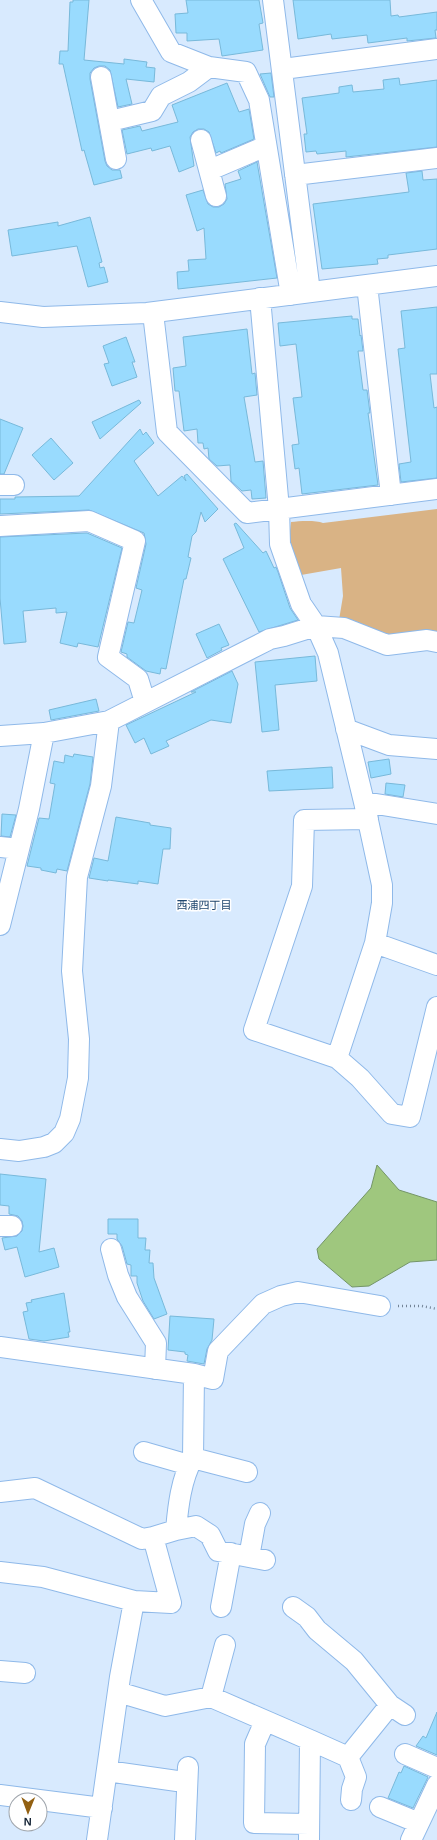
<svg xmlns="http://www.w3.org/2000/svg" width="437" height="1840" font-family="Arial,'Noto Sans JP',sans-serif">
  <rect width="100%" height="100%" fill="#d8eafe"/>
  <path fill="#d9b385" d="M437 509V636L388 640 339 620 343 596 341 568 301 575 289 540 291 522C299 521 316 520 323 523Z"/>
  <path fill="#9fc77e" stroke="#749568" d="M377 1165 399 1190 437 1202V1260L410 1262 369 1286 352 1287 319 1259 317 1249 371 1188Z"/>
  <path fill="#99dbfe" stroke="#78b9da" d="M73 0H89L84 60 124 64V59L147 62 146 67 155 68 154 82 126 79 132 104 118 107 110 70 105 66H99L94 68 90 73V79L105 161 107 166 112 170H120L122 178 94 185 84 150 82 151 63 64H59L60 51H68L70 2H73Z
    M186 0H259L263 23 259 24 263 50 222 56 219 39 187 41V33H176L175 14 188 13Z
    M293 0H390L391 16 398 15 399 17 437 12V30H435L436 38 407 41V38L368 43 367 35 332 39 331 34 298 39Z
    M271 73 274 97H270L260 74Z
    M399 78 400 85 437 80V147L346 157V151L317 154 316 151 306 152 304 134H307L302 98 339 93V87L352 85 353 92 384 89 383 80Z
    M227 83 239 112 249 109 254 139 221 153 220 151 216 153 209 132 204 129H198L193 132 190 137 194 166 179 172 170 146 152 151 151 148 127 154 122 130 140 126 142 131 178 122 172 105Z
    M257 162 277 278 178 289 177 272 189 271 188 260 206 259 204 228 197 231 186 195 203 190 208 204 213 207H219L224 204 227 199 225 184 241 179 238 171Z
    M422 171 423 180 437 179V249L388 255V258L377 259 378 264 322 269 313 204 409 192 406 173Z
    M90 217 102 262 99 263 100 268 104 267 108 282 88 287 77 246 12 256 8 230 58 222V226Z
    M437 307V374H430L434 408 437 407V478L401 482 399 464 411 462 398 349 405 348 401 311Z
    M352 316V319H358L360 336 361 335 363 351H358L363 390H367L370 413H368L378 485 302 494 299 468 295 469 292 445 299 444 293 398 302 397 296 344 280 346 278 323Z
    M247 329 252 374 255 373 257 395 244 397 255 462 263 461 266 498 252 499 251 490 242 491 231 481 230 465 217 466 209 459 208 448 204 449 203 443H198L197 429 184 431 179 391H175L173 368 186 366 183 337Z
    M126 337 135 362H132L137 377 112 386 104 364 109 363 103 346Z
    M139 400 141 403 100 439 92 422Z
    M0 419 23 428 4 474H0Z
    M140 429 143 435 146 432 154 443 134 461 158 496 182 476 186 481 184 476 187 474 218 509 205 522 201 512 196 532 192 536 188 557 191 558 186 579H184L166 669 161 668 160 674 146 671 127 657V654L121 652 128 622 134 623 142 590 136 588 146 544 144 533 89 510 0 514V499H15V497L79 496Z
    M51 438 73 463 54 480 32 455Z
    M236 523 263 553 266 551 274 568 276 567 278 572 290 608 298 620 259 632 223 559 244 548 234 524Z
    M87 533 122 548 98 647 78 643 77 647 60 643 67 612 56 613V608L23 611 26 642 4 644 0 598V537Z
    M219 624 229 645 221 648 222 650 207 658 196 634Z
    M315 656 317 681 275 685 279 730 262 732 255 662Z
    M232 671 238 684 231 723 211 720 166 741 169 746 151 754 144 738 135 743 126 725 196 692H191Z
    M96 699 99 711 51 720 49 710Z
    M74 754 93 757 90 784 67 871 57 869 56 873 41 870V868L27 866 39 818 49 819 55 784 50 783 54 761 64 763 65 755 73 757Z
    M389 759 391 774 371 778 368 762Z
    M332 767 333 788 269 791 267 771Z
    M386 783 405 785 403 797 385 794Z
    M2 814 16 815 10 837 1 836Z
    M116 817 150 823V825L171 828 170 849H163L158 884 138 881V884L108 880V881L89 878 94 858 108 861Z
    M0 1174 46 1179 39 1252 54 1248 59 1267 25 1277 17 1247 5 1250 2 1238 17 1236 22 1231 23 1226 22 1221 18 1216 9 1214V1206L0 1205Z
    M108 1219H138V1238H146L145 1250H150L149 1263H153L154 1278 167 1314 154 1319 143 1301 137 1283V1276H131V1265L127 1264 122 1246 117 1239V1234H108Z
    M64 1293 70 1332H68L69 1337 44 1341 29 1339 23 1312 28 1311 26 1303 32 1302 31 1300Z
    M170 1316 214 1319 212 1340 207 1349 204 1364 187 1361 188 1355 185 1354V1352L168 1350Z
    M437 1712V1755L416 1746 423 1736 426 1738Z
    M404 1766 428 1777 413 1808 388 1798 399 1772 401 1773Z"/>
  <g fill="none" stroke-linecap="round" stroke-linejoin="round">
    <defs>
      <path id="minor" d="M141 0 171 52 209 67 246 72 259 100 291 295
        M273 0 310 292
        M283 69 437 49
        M101 77 116 159
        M110 121 152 111 161 96 189 82 209 67
        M201 140 216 196
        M210 170 266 146
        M295 175 437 158
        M367 285 391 495
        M0 312 43 317 147 313 437 276
        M153 313 167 432 247 513 437 489
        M0 485H14
        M0 526 89 521 135 541 108 657 138 679 145 702
        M346 729 389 745 437 749
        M0 736 44 733 109 721 270 639 284 636 316 626 301 604 280 544 279 509 260 298
        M364 802 437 814
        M368 819 304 820 302 886 254 1030 337 1058 360 1078 392 1114 410 1117 437 1007
        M0 847 19 849
        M0 925 29 809 44 733
        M375 943 437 965
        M337 1058 375 943 382 903V885L364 802 328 653 316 626 344 628 387 645 427 640 437 642
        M0 1149 19 1151 44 1147 54 1143 64 1133 70 1119 78 1078 79 1039 72 971 77 877 101 786 109 721
        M0 1226H12
        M111 1249 118 1275 127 1297 156 1343 155 1369
        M0 1347 194 1374 213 1379 218 1351 263 1304 281 1296 298 1292 380 1306
        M144 1452 189 1465
        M193 1458 247 1472
        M0 1492 35 1488 142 1539 153 1537 171 1603 134 1601 43 1577 0 1572
        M176 1530 196 1526 210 1535 218 1551 265 1560
        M153 1537 176 1530C178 1507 181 1479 193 1458L194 1374
        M249 1557 255 1524 260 1513
        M221 1607 231 1553
        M293 1607 307 1617 317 1630 354 1661 390 1705 405 1715
        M0 1671 25 1673
        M118 1692 165 1706 211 1697 310 1740 309 1840
        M211 1697 225 1645
        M265 1721 255 1744 254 1823 309 1824
        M310 1740 348 1757 356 1777 352 1789 351 1800
        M405 1754 437 1768
        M348 1757 390 1705
        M107 1771 177 1781
        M0 1795 102 1808
        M380 1807 419 1823
        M97 1840 120 1677 134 1601
        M185 1840 188 1767
        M411 1840 437 1785"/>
    </defs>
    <use href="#minor" stroke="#8fb9e9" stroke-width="22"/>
    <path stroke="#738497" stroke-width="2.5" stroke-dasharray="1 3" stroke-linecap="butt" d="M398 1306H422L437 1309"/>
    <use href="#minor" stroke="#fff" stroke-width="20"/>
  </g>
  <g text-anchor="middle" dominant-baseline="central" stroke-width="3" stroke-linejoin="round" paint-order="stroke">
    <g font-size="11" fill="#20476f" stroke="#fff">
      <text x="204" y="905">西浦四丁目</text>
    </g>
  </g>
  <g transform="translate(28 1812) rotate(181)"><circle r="19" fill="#ffffff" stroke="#a0a6ad"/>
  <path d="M0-3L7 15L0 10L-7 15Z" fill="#936011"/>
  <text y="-6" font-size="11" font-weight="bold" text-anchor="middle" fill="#112133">N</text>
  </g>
</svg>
